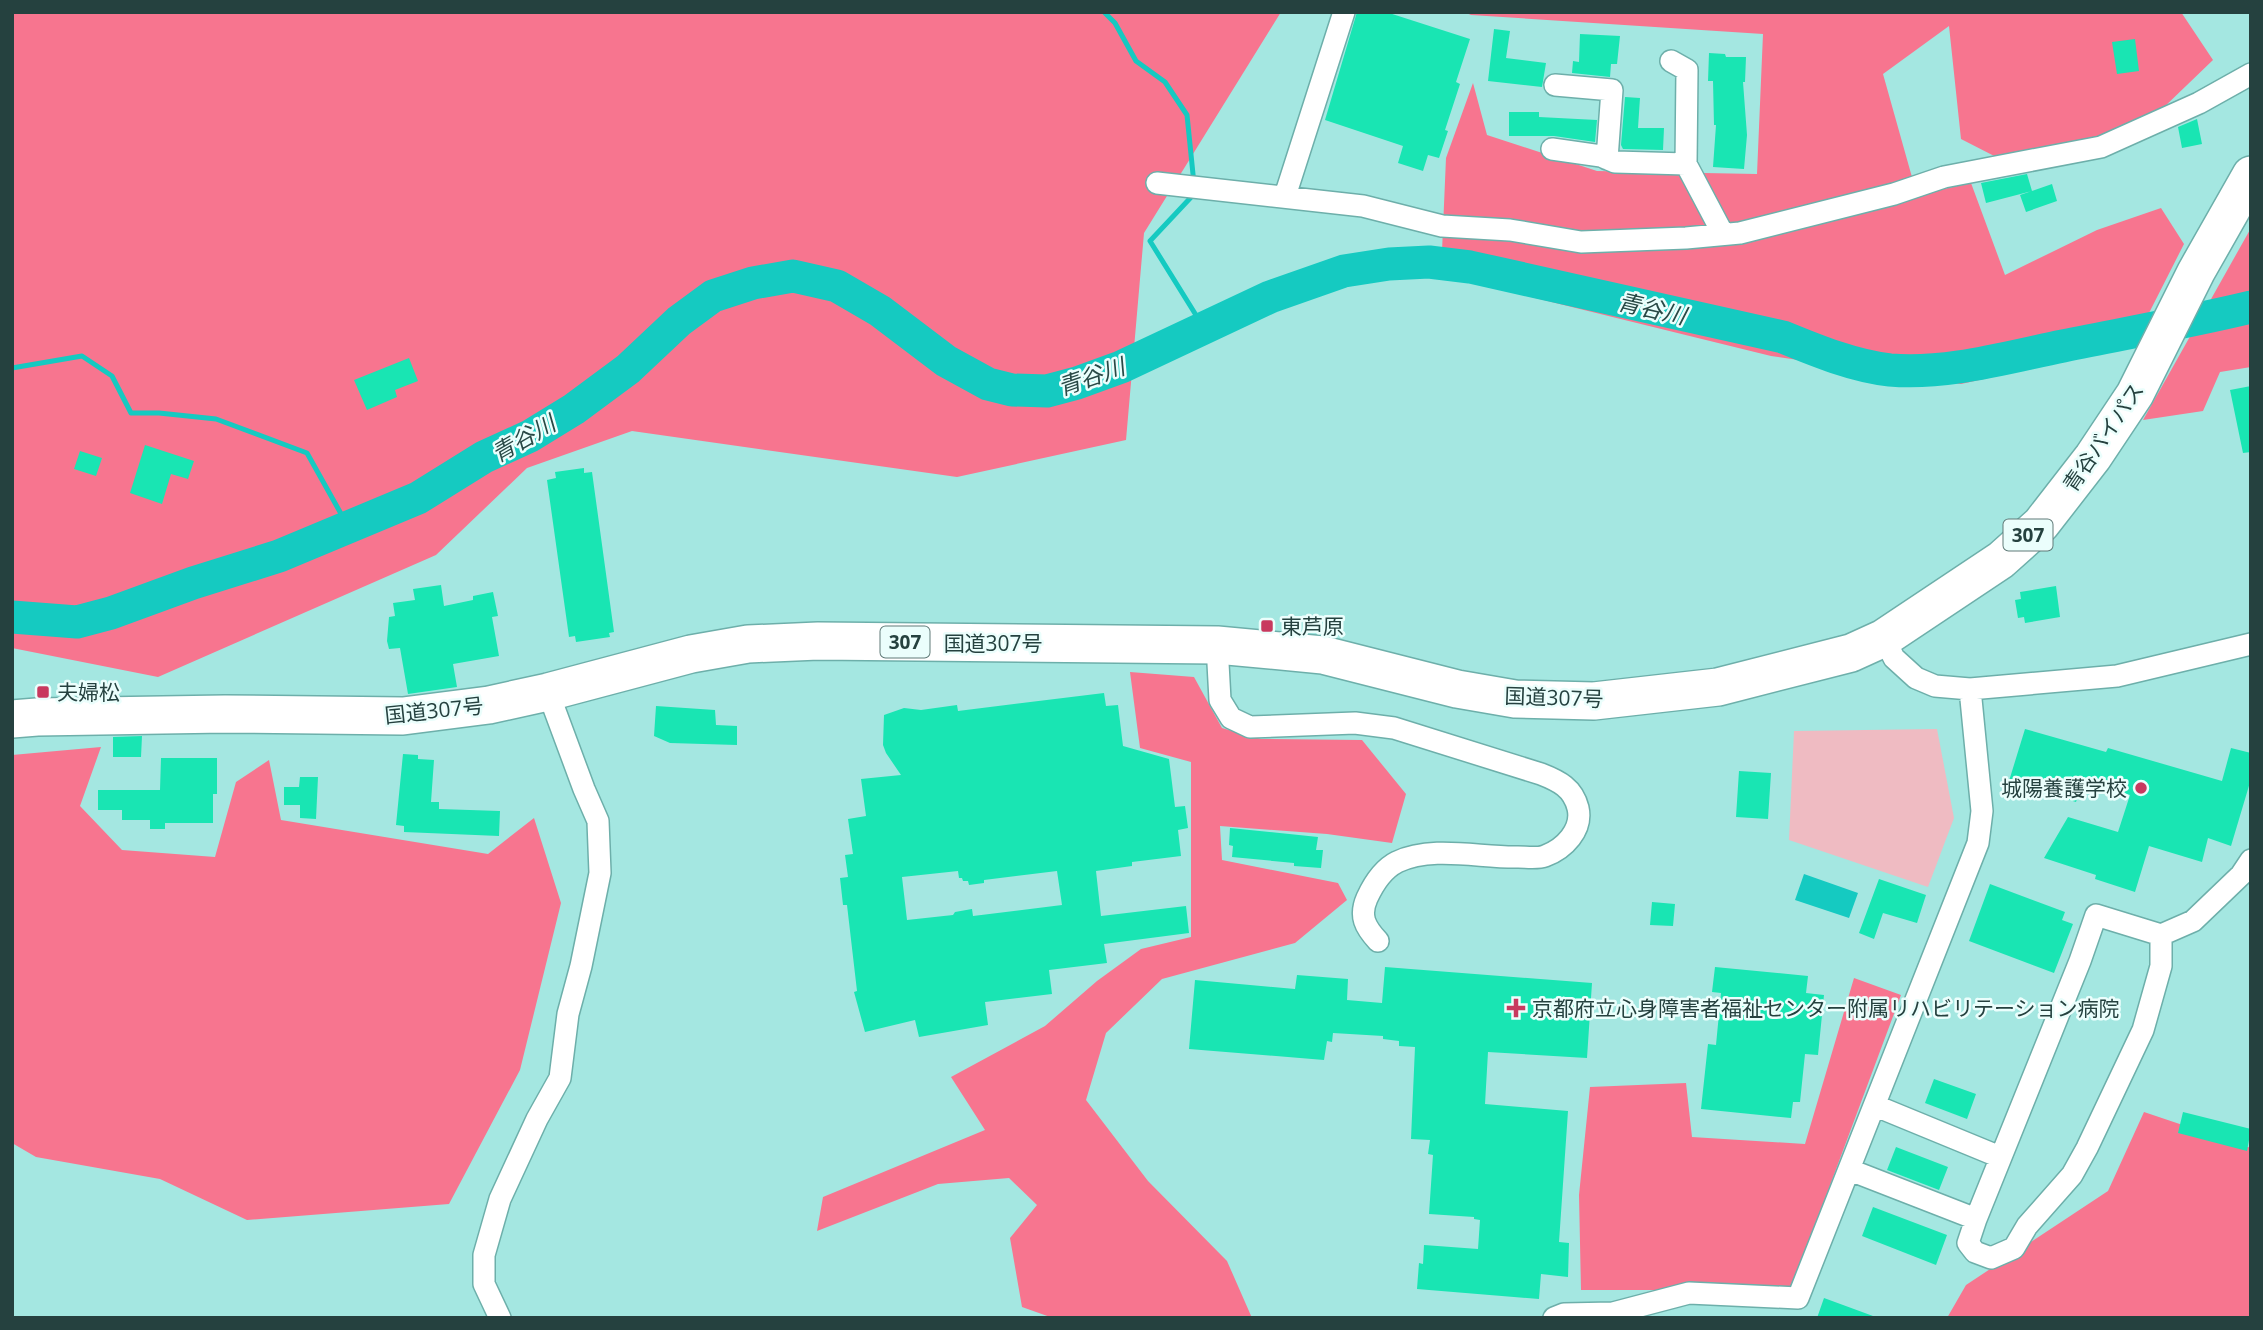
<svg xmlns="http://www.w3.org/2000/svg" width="2263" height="1330" font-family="'Open Sans','Noto Sans JP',sans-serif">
  <rect width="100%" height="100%" fill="#a4e7e1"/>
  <path fill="#efbbc2" d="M1937 729 1954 818 1928 887 1789 840 1794 731Z"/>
  <path fill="#f7758f" d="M12 12H1281L1144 233 1126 440 957 477 632 431 527 468 436 555 158 677 12 648Z
    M1464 12H2181L2213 60 2134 136 2004 161 1961 139 1949 26 1883 74 1917 195 1971 183 2005 275 2097 230 2161 208 2184 244 2149 313 2102 353 1961 384 1771 356 1441 275 1446 158 1473 83 1487 135 1597 171 1757 174 1763 34 1471 15Z
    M2251 228V367L2220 372 2203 411 2143 420Z
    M1130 672 1194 677 1222 728 1261 739 1362 740 1406 794 1392 843 1327 834 1220 826 1222 860 1338 883 1347 900 1295 943 1162 979 1106 1033 1086 1100 1148 1181 1227 1261 1252 1318H1053L1022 1307 1010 1238 1037 1205 1009 1178 938 1184 817 1231 823 1197 985 1130 951 1077 1045 1026 1097 981 1141 949 1191 937V762L1140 748Z
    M101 747 80 806 122 850 215 857 236 782 269 760 281 820 488 854 534 818 561 903 520 1070 449 1204 247 1220 160 1179 36 1157 12 1143V755Z
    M1854 978 1901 995 1791 1290H1581L1579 1195 1590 1087 1686 1083 1692 1137 1805 1144Z
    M2144 1112 2251 1148V1318H1947L1966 1285 2108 1191Z"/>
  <path fill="#15cac1" d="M1804 874 1858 893 1849 918 1795 900Z"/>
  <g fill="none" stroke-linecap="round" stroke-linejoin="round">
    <path stroke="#15cac1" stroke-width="5" d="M1104 12 1115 23 1136 61 1165 82 1187 115 1194 184
      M1195 193 1150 241 1204 328
      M12 368 82 356 112 376 131 413H159L216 419 307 453 349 528"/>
    <path stroke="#15cac1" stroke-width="33" d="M12 617 77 622 111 613 193 583 279 556 418 498 484 457 530 436 574 409 628 369 679 321 713 296 753 283 793 276 837 286 880 311 946 361 988 384 1012 390 1047 391 1077 383 1121 367 1270 297 1344 271 1389 264 1429 262 1470 267 1783 337C1817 351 1854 366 1890 370 1947 375 2008 357 2063 346 2126 333 2189 322 2251 307"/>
  </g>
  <path fill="#19e5b3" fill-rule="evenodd" d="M1357 12H1386L1470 39 1456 82 1460 84 1445 130 1448 131 1439 158 1428 155 1423 171 1398 163 1403 146 1325 120Z
    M1494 29 1510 31 1506 58 1546 63 1542 87 1488 81Z
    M1580 34 1620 36 1617 64H1611L1610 77 1572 73 1573 61 1579 62Z
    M2135 39 2139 71 2117 74 2112 42Z
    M1709 53 1725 54 1726 57H1746L1745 82H1743L1747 135 1744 169 1713 167 1716 125H1714L1713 81H1708Z
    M1625 97 1640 98 1638 128H1664L1663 150 1623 149 1621 145Z
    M1509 112H1539V117L1597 120 1595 142 1554 136H1509Z
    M2197 119 2202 144 2182 148 2178 127Z
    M2027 174 2032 191 1986 203 1981 183Z
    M2052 184 2057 201 2026 212 2020 195Z
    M409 358 418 381 395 390 397 397 367 410 354 380Z
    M2251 386V452L2243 453 2230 390Z
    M145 445 194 461 188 479 171 474 162 504 130 493Z
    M80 451 102 458 96 476 74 469Z
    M584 468V473L592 472 614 632 609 633 610 637 576 642 575 636 569 637 547 480 556 478 555 472Z
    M441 585 444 606 473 600V596L493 592 498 616 492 617 499 656 453 664 457 687 408 694 400 648 389 649 387 641 389 617 395 616 393 603 415 600 413 589Z
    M2056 586 2060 617 2025 623 2024 617 2018 618 2015 600 2021 599 2020 592Z
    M1104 693 1106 706 1118 705 1123 746 1169 759 1175 807 1185 806 1188 828 1178 830 1181 856 1132 862V866L1096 871 1101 916 1186 906 1189 933 1104 944 1107 963 1049 970 1052 994 985 1002 988 1025 919 1037 915 1020 865 1032 854 992 857 991 847 905H843L840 878 848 877 845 855 853 854 848 819 866 816 861 779 901 775 886 753 883 745 884 715 904 708 921 710 957 705 958 711ZM958 871 959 878H962L963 881H968L969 885 984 883V880L1057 871 1062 905 973 916 972 909 955 912 953 915 907 920 902 877Z
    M656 706 715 710 716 725 737 726V745L670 743 654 736Z
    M2025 729 2106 752 2108 748 2222 781 2231 748 2251 753V779L2231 846 2208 838 2202 862 2149 846 2135 892 2095 879 2096 875 2044 858 2068 817 2118 832 2130 795 2082 781 2076 802 2009 781Z
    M142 736 141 757H113V737Z
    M403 754 418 755V759L434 760 431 802H439V809L500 811 499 836 404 832V826L396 825Z
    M161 758H217V794H213V823H165V829H150V820H122V810H98V790H160Z
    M1739 771 1771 773 1768 819 1736 817Z
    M300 777H318L316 819 300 818V805H284V787H299Z
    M1230 828 1318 837 1316 850H1323L1321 868 1294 866V863L1232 857 1233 846 1229 845Z
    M1879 879 1926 895 1917 923 1883 913 1874 939 1859 933Z
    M1990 884 2065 912 2062 920 2073 924 2054 973 1969 941Z
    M1652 902 1675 904 1673 926 1650 925Z
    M1385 967 1592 983 1587 1058 1488 1052 1485 1104 1568 1111 1559 1242 1569 1243 1568 1277 1541 1274 1539 1299 1417 1289 1419 1263 1423 1264 1424 1245 1478 1249 1480 1220 1474 1219V1217L1429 1214 1433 1155 1428 1154 1430 1140 1411 1139 1415 1047 1399 1046V1041L1383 1039V1036L1333 1033 1332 1042 1327 1041 1324 1060 1189 1049 1195 980 1295 989 1297 975 1348 979 1347 1000 1382 1003Z
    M1715 967 1808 976 1806 993 1824 995 1818 1055 1805 1054 1800 1102H1793L1791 1118 1701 1109 1708 1044 1716 1045 1721 993 1712 992Z
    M1934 1079 1976 1094 1967 1119 1925 1103Z
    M2183 1112 2251 1129 2247 1151 2178 1133Z
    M1896 1147 1948 1167 1939 1190 1887 1170Z
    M1873 1207 1947 1235 1936 1265 1862 1236Z
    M1824 1298 1873 1316V1318H1817Z"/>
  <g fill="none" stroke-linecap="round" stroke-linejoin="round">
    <defs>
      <path id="minor" d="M1671 61 1687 70 1686 164 1723 234
        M1555 85 1612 90 1607 159
        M1552 149 1601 156 1615 162 1686 164
        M1157 183 1363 206 1442 226 1510 230 1581 242 1686 238 1740 233 1894 194 1944 177 2101 147 2199 103 2251 74
        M1285 196 1344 12
        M1884 638 1894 658 1916 678 1935 686 1970 689 2117 676 2251 644
        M1217 645 1220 700 1231 718 1250 727 1355 723 1394 728 1541 774C1559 781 1573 788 1578 808 1583 830 1564 849 1545 856 1537 859 1526 857 1518 857 1480 858 1433 845 1397 862 1383 869 1373 885 1367 898 1359 916 1365 927 1378 941
        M2161 935V966L2143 1030 2087 1148 2072 1175 2027 1226 2014 1248 1991 1258 1975 1252 1968 1243 1976 1219 2080 961 2096 915 2161 935 2193 921 2241 875 2251 860
        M1876 1106 2000 1157
        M1850 1170 1976 1219
        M500 1318 484 1284V1255L500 1199 537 1119 560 1078 568 1014 581 966 600 873 598 821 584 789 548 692
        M1554 1318 1564 1314 1613 1313 1689 1293 1798 1298 1978 843 1982 811 1970 689"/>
      <path id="trunk" d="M12 719 37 717 225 714 403 716 489 705 548 692 691 654 748 644 818 641 1217 645 1323 655 1457 689 1515 699 1594 701 1718 687 1851 653 1884 638 2001 560 2041 524 2093 457 2135 394 2196 272 2251 175"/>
    </defs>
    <use href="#minor" stroke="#6dafaa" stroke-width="24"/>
    <use href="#trunk" stroke="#6dafaa" stroke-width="40"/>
    <use href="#minor" stroke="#fff" stroke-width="21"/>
    <use href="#trunk" stroke="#fff" stroke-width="37"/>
  </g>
  <g fill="#c8395f" stroke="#ebfefc" stroke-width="2.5">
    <rect x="1260" y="619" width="14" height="14" rx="3.5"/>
    <rect x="36" y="685" width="14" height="14" rx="3.5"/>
    <circle cx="2141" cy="788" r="7"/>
    <path d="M1512.5 997.5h7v7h7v7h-7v7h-7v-7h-7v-7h7z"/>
  </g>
  <g text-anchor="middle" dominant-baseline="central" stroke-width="5" stroke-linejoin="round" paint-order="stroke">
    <g fill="#ebfefc" stroke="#607a78" stroke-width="2">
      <rect x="2003.5" y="519.5" width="49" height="31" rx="5"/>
      <rect x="880.5" y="626.5" width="49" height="31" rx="5"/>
    </g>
    <g font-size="19" font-weight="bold" fill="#25413f">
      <text x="2028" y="535">307</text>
      <text x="905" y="642">307</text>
    </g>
    <g font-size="21" fill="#25413f" stroke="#ebfefc">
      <text transform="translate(2103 437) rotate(-56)">青谷バイパス</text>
      <text x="993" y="643">国道307号</text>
      <text transform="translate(1554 697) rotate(2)">国道307号</text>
      <text transform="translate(434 710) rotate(-6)">国道307号</text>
    </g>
    <g font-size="21" fill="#25413f" stroke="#ebfefc" text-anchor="start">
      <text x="1281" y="626">東芦原</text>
      <text x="57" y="692">夫婦松</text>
      <text x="2127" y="788" text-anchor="end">城陽養護学校</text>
      <text x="1532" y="1008">京都府立心身障害者福祉センター附属リハビリテーション病院</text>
    </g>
    <g font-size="23" font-style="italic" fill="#294946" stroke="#ebfefc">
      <text transform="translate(1652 308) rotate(13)">青谷川</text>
      <text transform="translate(1091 376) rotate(-19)">青谷川</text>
      <text transform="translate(523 438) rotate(-30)">青谷川</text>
    </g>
  </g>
  <rect width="2263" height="1330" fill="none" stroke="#25413f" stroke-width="28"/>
</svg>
